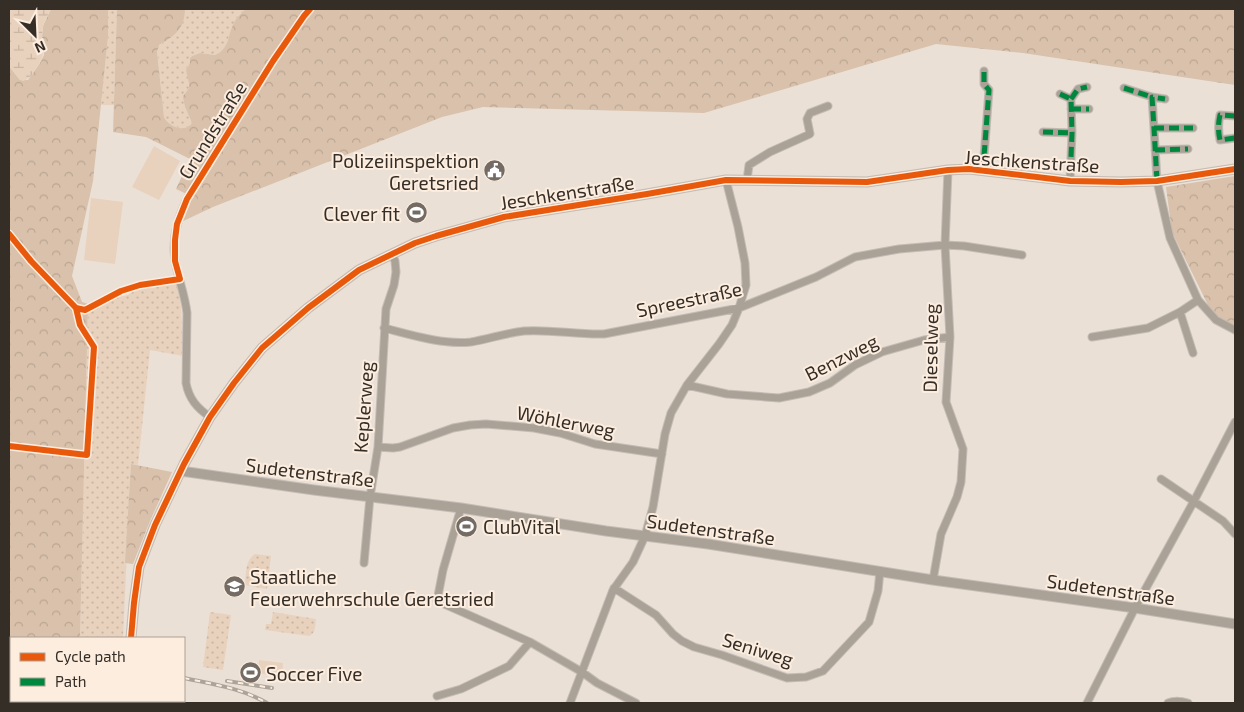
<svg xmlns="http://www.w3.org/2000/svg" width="1244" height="712" font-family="'Exo 2',sans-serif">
  <defs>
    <pattern id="green-dots" width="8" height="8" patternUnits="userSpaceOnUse" patternTransform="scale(1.25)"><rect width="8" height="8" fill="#e8d2bd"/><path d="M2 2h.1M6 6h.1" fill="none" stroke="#c8b5a2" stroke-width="1.8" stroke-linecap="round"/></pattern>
    <pattern id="forest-crowns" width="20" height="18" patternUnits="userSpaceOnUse" patternTransform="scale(1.25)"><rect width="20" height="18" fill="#d9c1ab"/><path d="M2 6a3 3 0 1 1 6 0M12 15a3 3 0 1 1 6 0" fill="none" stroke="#bba693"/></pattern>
    <pattern id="wetland-marsh" width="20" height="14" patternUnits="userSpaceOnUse" patternTransform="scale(1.25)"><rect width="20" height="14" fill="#e8d2bd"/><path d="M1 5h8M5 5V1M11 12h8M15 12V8" fill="none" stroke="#c8b5a2"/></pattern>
  </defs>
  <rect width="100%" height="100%" fill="#eae0d6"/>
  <path fill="url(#green-dots)" d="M108 9H117L114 105H101L108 37Z
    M185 9H246L238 16 228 39 225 49 215 55 200 53 192 56 190 58V63L187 68 189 84V88L183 96V98L185 107 192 123C185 133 169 127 164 117L157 52 159 45C174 37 185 27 185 9Z
    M177 282 181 307 183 356 150 350 138 465 131 464 123 638H80L88 304 128 295 136 289Z
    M255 554 271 556 267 589 245 585C246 575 245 560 255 554Z
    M210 612 231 615 223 670 203 667Z
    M273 612 316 619C315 626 316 633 309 636L265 630 266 624H271Z"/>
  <path fill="url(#forest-crowns)" d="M51 9H108V37L93 181 72 276 82 302 88 304 80 638H11V701H79V703H9V66L20 80H28L40 63 44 55 42 38 43 26Z
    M117 9H185C185 28 175 36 159 45L157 52 164 117C169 127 185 133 192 123L185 107 183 98V96L189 88V84L186 70 190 63V58L192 56 200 53 215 55C229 49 227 38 233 25 236 18 240 14 246 9H1235V85L1023 53 936 44 704 113 483 107 442 117 213 207 179 223 191 196 176 189 190 159 146 137 113 132Z
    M1235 176V327L1219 317 1209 307 1172 232 1166 187Z
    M131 464 172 472 150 521 133 564 125 563Z"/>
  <path fill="url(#wetland-marsh)" d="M9 9H51C48 15 44 21 43 27 39 47 50 50 35 70 32 75 29 79 23 81L20 80 9 66Z"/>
  <path fill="#e8d2bd" d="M154 146 180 161 159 200 132 187Z
    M91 198 123 202 115 264 84 260Z
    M259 660 283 663 282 677 258 673Z"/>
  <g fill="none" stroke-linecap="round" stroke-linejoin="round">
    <defs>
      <path id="minor" d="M1124 88 1152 97
        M1060 94 1071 99 1072 133 1070 181
        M1071 99 1078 89 1087 87
        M1165 99 1152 97 1154 128 1157 181 1170 238 1198 300 1216 320 1235 330
        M1071 109H1089
        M1235 116 1220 115C1218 124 1218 131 1220 140L1235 138
        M1154 128H1193
        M1043 132 1072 133
        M1155 150 1188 149
        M983 170 989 90 984 84V71
        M747 180 749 165 770 152 810 134 807 119 810 113 828 106
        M1180 312 1193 353
        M384 328C411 335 443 345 471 342 489 339 506 333 524 331 550 329 577 335 604 334L739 308 816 277 855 257 899 249 945 245 964 246 1022 255
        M1092 337 1148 328 1180 312 1198 300
        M687 385 727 394 779 398 809 392 830 383 855 365 882 352 924 340 950 337
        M210 417C197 408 189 399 186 383L187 313C185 295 178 278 175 260 171 233 181 209 194 186L273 61 304 16 310 9
        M378 447 393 448 400 447 453 428 470 425 486 424 534 428 560 433 595 444 662 454
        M1161 479 1223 521 1235 534
        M461 508 443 570 437 601 530 642 582 672 597 683 636 703
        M364 563 370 497 378 447 386 309 394 285 396 272 395 261 392 254
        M933 580 941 534 957 497 961 482 963 449 946 402 950 337 945 245 948 170
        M614 588 656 615 673 634 682 641 694 647 722 655 787 678 806 677 823 671 869 622 878 591 880 571
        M437 696 461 689 509 666 530 642
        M570 703 613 590 633 562 645 536 653 507 665 434 671 413 687 385 719 344 732 325 739 308 746 285 745 263 738 227 726 180
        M1087 703 1135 608 1194 501 1235 422
        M1168 703C1175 700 1181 701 1188 703"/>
      <path id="tertiary" d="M181 471 314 490 461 508 606 531 708 544 933 580 1135 608 1235 624
        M131 638 134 603 139 567 155 525 184 464 210 417 234 383 262 348 308 308 359 270 415 243 436 236 504 217 647 194 726 180 867 182 948 170 969 169 1070 181 1121 182 1157 181 1235 169
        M130 703V701"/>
    </defs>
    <use href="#minor" stroke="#c4bcb5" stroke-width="9"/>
    <use href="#tertiary" stroke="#c4bcb5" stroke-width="11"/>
    <use href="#minor" stroke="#aaa197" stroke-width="7"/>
    <use href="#tertiary" stroke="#aaa197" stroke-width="9"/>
    <defs>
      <path id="rail" d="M184 678C212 684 241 688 267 703
        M227 681 272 688"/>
    </defs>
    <use href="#rail" stroke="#aca49a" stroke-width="4"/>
    <use href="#rail" stroke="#fceddf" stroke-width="2" stroke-dasharray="5.5" stroke-linecap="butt"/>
    <path stroke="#00873e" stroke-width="5" stroke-dasharray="10 5" stroke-linecap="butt" d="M1124 88 1152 97
      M1060 94 1071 99 1072 133 1070 181
      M1071 99 1078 89 1087 87
      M1071 109H1089
      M1235 116 1220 115C1218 124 1218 131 1220 140L1235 138
      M1154 128H1193
      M1043 132 1072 133
      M1155 150 1188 149
      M983 170 989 90 984 84V71
      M1157 181 1154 128 1152 97 1165 99"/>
    <defs>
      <path id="cycleway" d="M9 234 31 261 76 308 85 310 121 291 140 285 180 279 175 261V240L177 224 187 199 273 61 304 16 310 9
        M9 446 87 455 94 347 80 325 76 308
        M131 638 134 603 139 567 155 525 184 464 210 417 234 383 262 348 308 308 359 270 415 243 436 236 504 217 647 194 726 180 867 182 948 170 969 169 1070 181 1121 182 1157 181 1235 169"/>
    </defs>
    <use href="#cycleway" stroke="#fceddf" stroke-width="9"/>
    <use href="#cycleway" stroke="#e8590c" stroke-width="6"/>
  </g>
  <defs>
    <symbol id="civic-disc" viewBox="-11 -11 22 22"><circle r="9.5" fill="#746c64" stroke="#fceddf"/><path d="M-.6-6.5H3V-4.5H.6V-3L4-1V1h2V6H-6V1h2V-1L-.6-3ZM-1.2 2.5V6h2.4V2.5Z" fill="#fff"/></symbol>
    <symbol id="stadium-disc" viewBox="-11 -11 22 22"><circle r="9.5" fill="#746c64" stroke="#fceddf"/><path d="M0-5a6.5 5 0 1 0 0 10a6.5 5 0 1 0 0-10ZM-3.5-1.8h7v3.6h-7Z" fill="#fff"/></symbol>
    <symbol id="university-disc" viewBox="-11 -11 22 22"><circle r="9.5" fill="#746c64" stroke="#fceddf"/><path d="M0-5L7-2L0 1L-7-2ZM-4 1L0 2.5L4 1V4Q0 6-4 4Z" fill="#fff"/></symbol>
  </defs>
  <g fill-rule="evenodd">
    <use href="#civic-disc" x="482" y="158" width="25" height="25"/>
    <use href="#stadium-disc" x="404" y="200" width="25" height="25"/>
    <use href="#stadium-disc" x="454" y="514" width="25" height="25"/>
    <use href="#university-disc" x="222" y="574" width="25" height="25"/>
    <use href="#stadium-disc" x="238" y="660" width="25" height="25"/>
  </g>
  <g text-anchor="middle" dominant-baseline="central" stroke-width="4" stroke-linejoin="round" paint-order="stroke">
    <g font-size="19" fill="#352e27" stroke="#fceddf">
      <text transform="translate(212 130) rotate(-58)">Grundstraße</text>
      <text transform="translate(1032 161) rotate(4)">Jeschkenstraße</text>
      <text transform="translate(567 192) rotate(-9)">Jeschkenstraße</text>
      <text transform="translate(689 299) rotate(-12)">Spreestraße</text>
      <text transform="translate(930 348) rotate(-89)">Dieselweg</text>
      <text transform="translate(841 357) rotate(-27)">Benzweg</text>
      <text transform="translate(363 407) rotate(-86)">Keplerweg</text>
      <text transform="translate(566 421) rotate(11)">Wöhlerweg</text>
      <text transform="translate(310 472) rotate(7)">Sudetenstraße</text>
      <text transform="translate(711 529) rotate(8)">Sudetenstraße</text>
      <text transform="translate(1111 589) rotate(8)">Sudetenstraße</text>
      <text transform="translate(758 649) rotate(17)">Seniweg</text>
    </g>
    <g font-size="19" fill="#352e27" stroke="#fceddf" text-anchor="start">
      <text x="479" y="160" text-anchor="end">Polizeiinspektion<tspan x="479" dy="22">Geretsried</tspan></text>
      <text x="400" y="213" text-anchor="end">Clever fit</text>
      <text x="483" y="526">ClubVital</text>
      <text x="250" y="576">Staatliche<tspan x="250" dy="22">Feuerwehrschule Geretsried</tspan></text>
      <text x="266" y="673">Soccer Five</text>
    </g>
  </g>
  <rect width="1244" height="712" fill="none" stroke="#352e27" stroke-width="20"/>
  <rect x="10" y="637" width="175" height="65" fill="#fceddf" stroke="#aca195"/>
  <rect x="20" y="653" width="25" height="8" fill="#e8590c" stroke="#aca195"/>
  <text x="55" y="662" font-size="15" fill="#352e27">Cycle path</text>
  <rect x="20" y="678" width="25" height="8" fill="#00873e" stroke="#aca195"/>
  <text x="55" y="687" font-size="15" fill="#352e27">Path</text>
  <g transform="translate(35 35) rotate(156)" stroke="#fceddf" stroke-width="4" paint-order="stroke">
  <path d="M0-4L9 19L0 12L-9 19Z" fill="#352e27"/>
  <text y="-8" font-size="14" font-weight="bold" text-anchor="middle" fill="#352e27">N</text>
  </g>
</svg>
